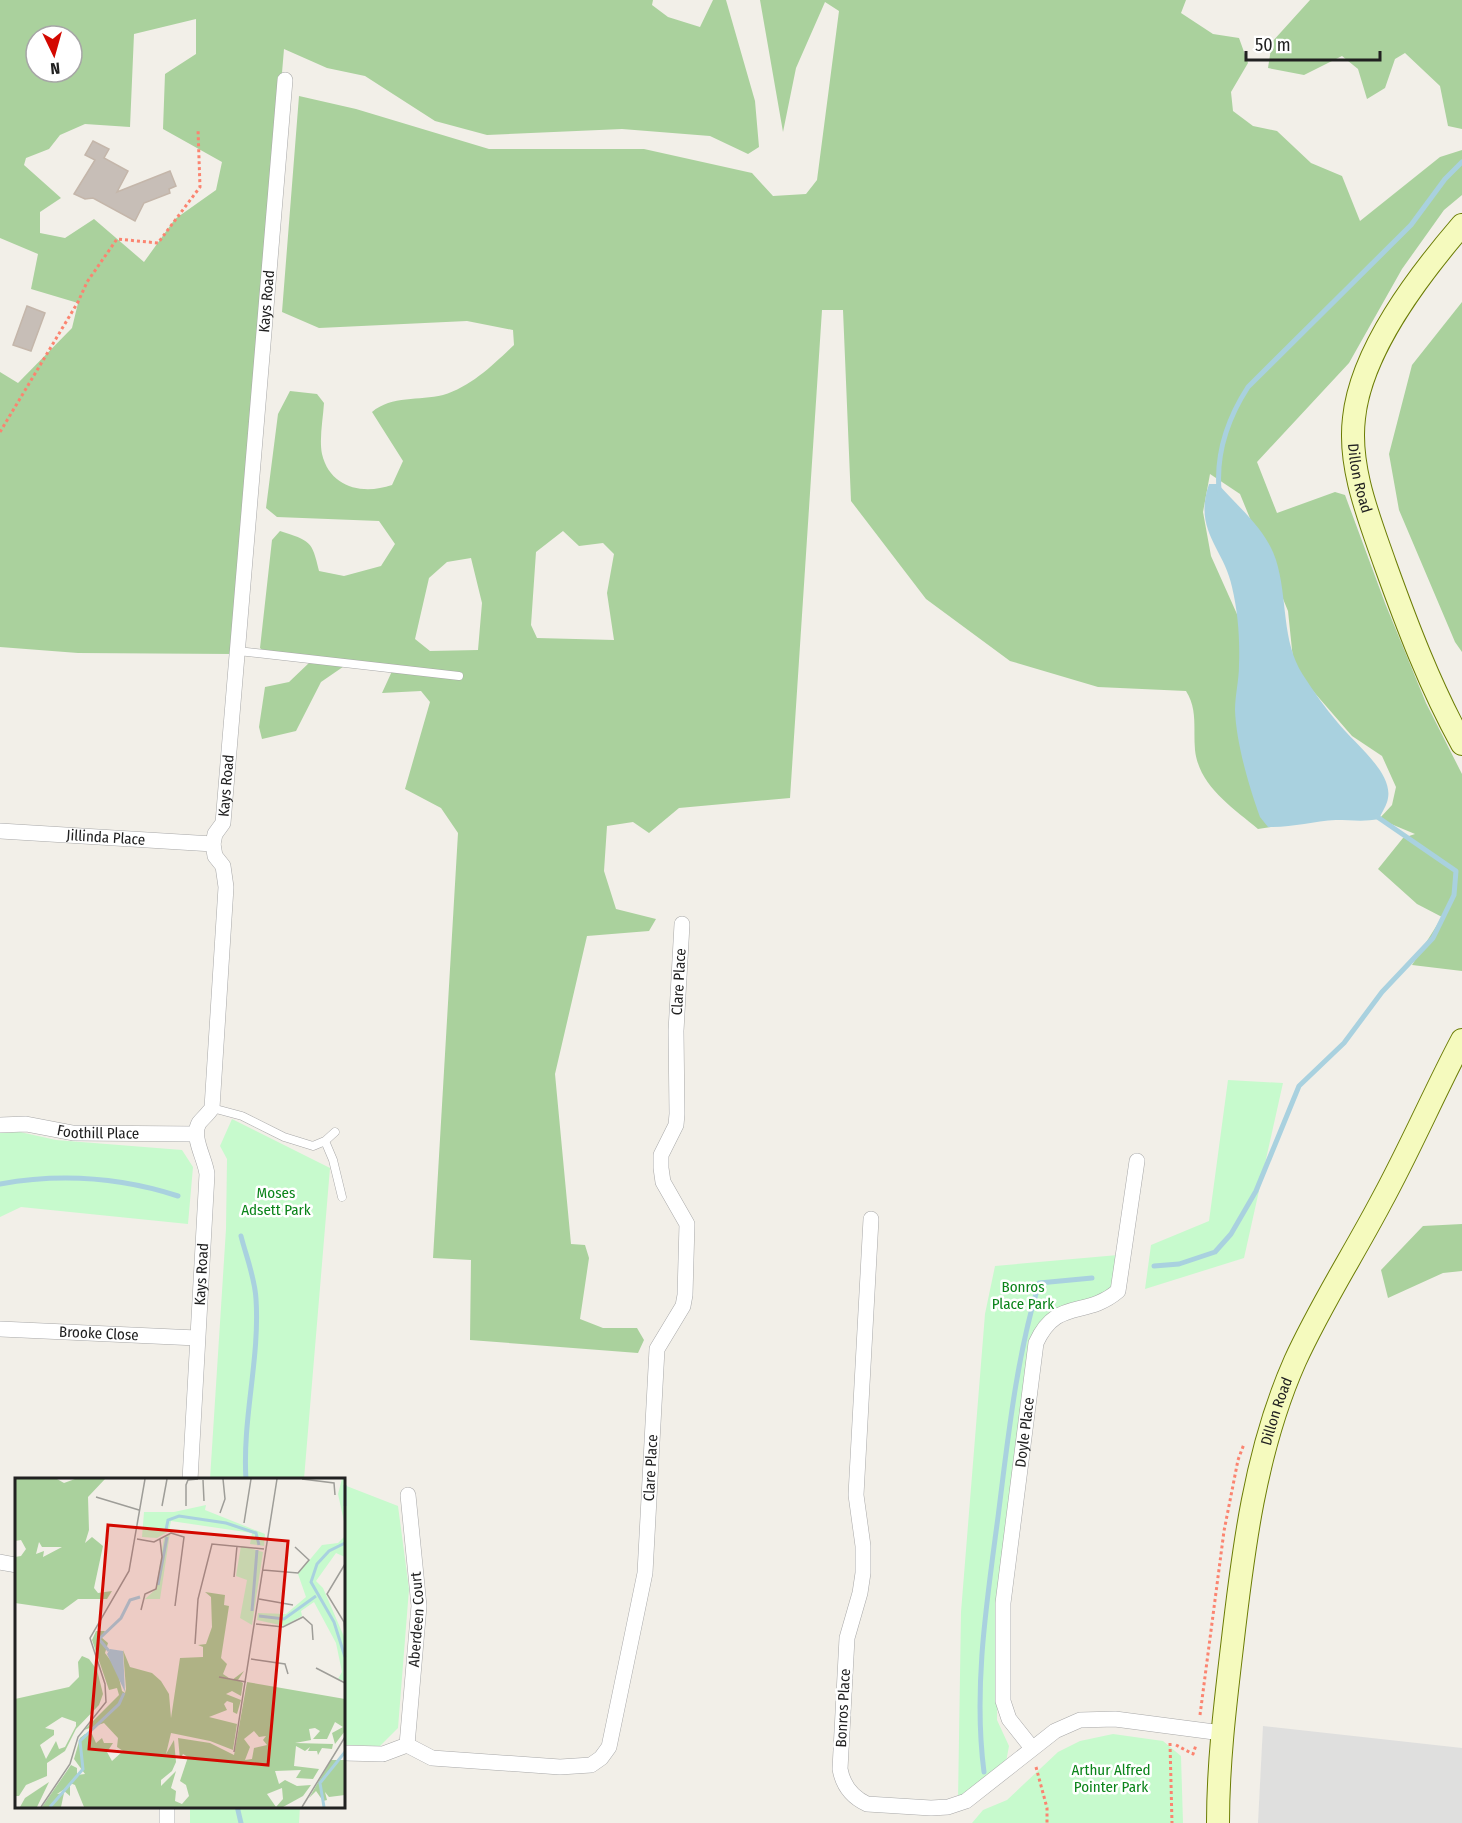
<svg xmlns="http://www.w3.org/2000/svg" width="1462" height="1823" font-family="'Fira Sans Condensed',sans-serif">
  <rect width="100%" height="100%" fill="#f2efe8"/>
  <path fill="#dfdfde" d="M1263 1726 1462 1748V1823H1258Z"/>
  <path fill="#aad19d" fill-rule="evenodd" d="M0 0H653L652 5 668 17 700 27 713 0H726L755 101 759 147 748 154 710 136 622 129 487 135 435 121 365 76 327 68 284 49 233 654 78 653 0 647V372L18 383 72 328 78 303 31 289 38 254 0 238ZM196 19V54L165 74 163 129 222 162 216 190 175 219 144 262 94 219 65 238 40 233V212L61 198 24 165 26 158 49 149 60 135 85 124 130 127 134 34ZM36 36H72V72H36Z
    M760 0H1186L1181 13 1213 34 1239 38 1248 63 1231 92 1233 111 1253 126 1277 131 1311 163 1342 176 1360 221 1440 157 1462 150V195L1444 210 1402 269 1349 363 1257 462 1277 513 1335 492 1345 495 1385 603 1426 703 1462 774V971L1412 965 1442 917 1417 904 1378 869 1403 838 1415 834 1379 819 1392 805 1396 787 1382 756 1352 736 1294 669 1288 611 1240 494 1210 474 1203 512 1211 556 1249 641 1274 814 1271 827 1258 829C1232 807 1199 786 1195 750 1193 729 1198 710 1186 691L1098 687 1010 661 926 599 851 501 843 310H822L790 798 679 808 649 833 633 822 607 826 604 871 616 909 656 919 649 931 587 936 555 1074 571 1244 585 1245 589 1258 580 1319 603 1328H637L644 1340 638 1353 470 1340 471 1260 433 1258 458 833 441 808 405 789 430 702 421 691 382 693 393 669 353 660 321 682 296 731 262 739 259 727 265 687 289 682 310 662 269 657 260 648 272 540 280 531C310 541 312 540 319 571L344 576 381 566 395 544 379 521 277 517 266 508 278 414 290 391 317 394 324 403C323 419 319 439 322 454 330 488 363 495 392 485L403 461 372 412C392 395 419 401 443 395 471 387 494 364 514 345L513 330 467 321 319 328 282 312 299 96 356 109 489 149H644L752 173 773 196 806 194 817 180 839 11 825 2 796 68 783 132ZM563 531 579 546 603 543 614 554 607 593 614 640 537 638 531 625 536 552ZM471 558 482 603 478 650 430 651 415 639 429 578 447 562Z
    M1310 0H1462V129L1448 126 1440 86 1405 53 1395 59 1385 88 1367 99 1358 69 1342 56 1304 75 1268 68 1272 42Z
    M1462 302V652L1455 642 1399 510 1389 454 1412 365Z
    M1462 1224V1271L1443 1273 1388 1298 1381 1270 1423 1226Z"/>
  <path fill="#c7facd" d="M1228 1080 1283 1083 1244 1258 1145 1289 1151 1245 1209 1221Z
    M232 1119 330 1168 304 1479H210L226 1229 227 1159 220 1146Z
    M20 1132 56 1140 182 1150 193 1167 188 1224 21 1207 0 1217V1133Z
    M1118 1255 1110 1290 1043 1320 999 1609 997 1720 1009 1746 1006 1762 958 1801 961 1612 985 1314 995 1266Z
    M344 1485 398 1506 409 1589 398 1728 380 1746 344 1745Z
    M1113 1734 1163 1741 1181 1756 1183 1823H972L983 1810 1007 1800 1058 1752 1080 1741Z
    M190 1807H300L299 1823H190Z"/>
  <path fill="#a9d1df" d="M1209 484H1218C1239 508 1266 529 1276 560 1288 598 1281 641 1303 675 1314 692 1325 708 1338 723 1352 741 1393 772 1388 798 1387 805 1382 812 1379 819 1364 822 1351 820 1336 820 1313 821 1291 828 1268 827L1260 817C1249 787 1236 742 1235 710 1235 695 1239 680 1239 665 1240 639 1238 612 1232 587 1224 548 1193 531 1209 484Z"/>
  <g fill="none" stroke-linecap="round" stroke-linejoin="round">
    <path stroke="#a9d1df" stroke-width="5" d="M1219 490C1216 453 1228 418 1248 387L1411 225 1445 179 1462 162
      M0 1184C61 1173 119 1177 178 1196
      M241 1236C246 1256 255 1278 256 1299 260 1359 242 1419 246 1480
      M1154 1266 1179 1264 1215 1252 1231 1234 1256 1191 1299 1086 1344 1043 1382 992 1433 938 1454 895 1456 871 1376 816
      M984 1772C973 1688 987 1600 998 1517 1008 1438 1016 1359 1039 1283L1092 1278
      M237 1806 241 1823"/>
  </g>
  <path fill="#c7beb7" stroke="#c4b6aa" stroke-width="1.5" d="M93 141 109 149 104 158 128 171 117 192 170 171 176 186 169 189 170 193 144 203 135 221 93 198 85 199 74 194 95 160 85 155Z
    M27 306 45 313 31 351 13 345Z"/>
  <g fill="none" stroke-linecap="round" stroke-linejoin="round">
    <defs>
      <path id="lane" d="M238 651 459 676
        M212 1108 242 1116 284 1137 313 1146 325 1141 335 1132
        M325 1141 333 1160 342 1197"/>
      <g id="street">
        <path id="s1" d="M0 831 213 844"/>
        <path id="s2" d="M0 1125 26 1124 73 1133 196 1134"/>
        <path d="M871 1219 856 1495 863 1546V1573L860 1593 847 1638 840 1769C843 1786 852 1797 867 1804L931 1808 948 1807 966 1801 1055 1731 1080 1720 1115 1719 1222 1733"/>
        <path id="s3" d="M0 1329 197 1338"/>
        <path id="s4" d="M190 1480 207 1174C205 1158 191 1137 199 1123 203 1118 208 1114 212 1108L226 887 223 866 215 856 213 844 215 834 223 823 285 80"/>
        <path d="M0 1562 16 1565"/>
        <path id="s5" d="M407 1745 419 1606 408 1495"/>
        <path id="s6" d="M1032 1748 1009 1719 1003 1701V1603L1036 1343C1057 1297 1085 1319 1118 1291L1137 1161"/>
        <path id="s7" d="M344 1753 383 1754 407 1745 432 1758 560 1767 591 1765 601 1758 609 1747 645 1573 657 1349 683 1306 685 1295 687 1224 663 1182 661 1168V1155L676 1125 677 1114 676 1031 682 924"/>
        <path d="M167 1823V1806"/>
      </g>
      <g id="secondary">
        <path id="s8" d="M1462 225C1419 275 1361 350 1354 418 1348 467 1369 518 1385 564 1407 625 1430 686 1462 744"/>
        <path id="s9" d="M1218 1823C1218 1764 1225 1706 1232 1647 1243 1551 1255 1451 1295 1361 1320 1306 1353 1255 1381 1202 1410 1149 1434 1093 1462 1040"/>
      </g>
    </defs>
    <use href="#lane" stroke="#a8a8a8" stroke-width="9"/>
    <use href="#street" stroke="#a8a8a8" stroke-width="16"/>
    <use href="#secondary" stroke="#6b7c04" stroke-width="24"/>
    <path stroke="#fb8470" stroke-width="3" stroke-dasharray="3 3" stroke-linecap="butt" d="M0 432 78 302 87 282 117 239 158 243 200 187 198 129
      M1200 1715 1224 1531 1238 1460 1244 1444
      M1170 1743 1172 1823
      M1176 1745 1193 1754 1196 1745
      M1036 1767 1047 1808V1823"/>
    <use href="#lane" stroke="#fff" stroke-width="8"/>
    <use href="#street" stroke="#fff" stroke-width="15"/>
    <use href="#secondary" stroke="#f5fabe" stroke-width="22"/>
  </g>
  <g text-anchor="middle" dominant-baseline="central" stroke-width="5" stroke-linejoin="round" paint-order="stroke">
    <g font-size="15" fill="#212121" stroke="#fff">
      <text stroke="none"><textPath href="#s4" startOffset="1194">Kays Road</textPath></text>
      <text stroke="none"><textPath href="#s8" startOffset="285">Dillon Road</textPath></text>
      <text stroke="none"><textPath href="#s4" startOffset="708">Kays Road</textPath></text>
      <text stroke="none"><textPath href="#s1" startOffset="106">Jillinda Place</textPath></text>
      <text stroke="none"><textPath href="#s7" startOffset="1065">Clare Place</textPath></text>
      <text stroke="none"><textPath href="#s2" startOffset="99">Foothill Place</textPath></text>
      <text stroke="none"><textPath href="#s4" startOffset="206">Kays Road</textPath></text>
      <text stroke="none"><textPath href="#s3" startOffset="99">Brooke Close</textPath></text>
      <text stroke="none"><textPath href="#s9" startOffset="417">Dillon Road</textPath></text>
      <text stroke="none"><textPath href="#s6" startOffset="326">Doyle Place</textPath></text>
      <text stroke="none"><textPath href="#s7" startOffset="561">Clare Place</textPath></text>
      <text stroke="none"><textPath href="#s5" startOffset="126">Aberdeen Court</textPath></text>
      <text transform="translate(843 1708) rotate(-87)">Bonros Place</text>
    </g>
    <g font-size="15" fill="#0b841a" stroke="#fff">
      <text x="276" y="1193">Moses<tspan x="276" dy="17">Adsett Park</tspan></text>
      <text x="1023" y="1287">Bonros<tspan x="1023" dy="17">Place Park</tspan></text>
      <text x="1111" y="1770">Arthur Alfred<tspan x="1111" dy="17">Pointer Park</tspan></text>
    </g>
  </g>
  <g transform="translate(15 1478)">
    <rect width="330" height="330" fill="#f2efe8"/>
    <path d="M0 1H42L49 5 60 1H90L73 19 74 52 70 65 77 59 88 68 79 110 83 115 97 113 92 121H63L48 132 0 125V79L6 78 11 71 6 62 0 63ZM24 64 27 69H47L28 79 29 73 21 76ZM190 114 210 117 209 127 214 128 206 180 212 186 208 196 217 202 229 193 223 202 228 205 226 218 217 213 211 216 226 222 222 236 218 234V225L212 223 209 226 212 232 194 239 222 246 218 272 195 263 156 255 151 276 159 262 161 284 157 293 146 302V308L161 293 156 310 161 313 160 323 167 326 174 318 171 307 165 303 173 279 168 276 165 281 163 260 195 265 219 277 232 204 330 221V253L320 266 317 255 328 249 320 244 312 261H298L305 253 300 250 294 251 296 262 280 265 318 266 317 271 307 270 303 277 302 273H293L295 269 290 273 281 268 279 288 304 291 298 301 281 300 286 292 260 293 264 306 270 302 282 308 296 307 288 318 268 329H261L268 321 267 310 252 316 261 329H69L60 307 55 305V318L48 312 42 316 49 315 46 329H27L56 287 62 290V297L70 296 59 281 65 260 70 256H77L81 265 87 260 89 265H98L92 274 97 283 108 273 102 269 103 260 89 245 69 252 104 217 102 210 94 212 77 162 81 153H90L86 159 93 165 90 175 102 191 107 213 110 215 111 211 108 172 115 189 137 195 146 203 154 216 156 240 165 180 188 179V169L183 167 191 166 197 149 196 119ZM239 253 244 259 251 258 248 262 252 267 239 270 237 281 230 282 235 269 229 261ZM67 178 74 181 82 192 88 216 84 227 61 251 50 273 32 285V298L11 307 4 318H0V221L54 209 64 199 63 184ZM47 239 61 244V248L50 269 44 271 41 263 31 281 25 267 39 257V252L30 250ZM316 282H330V317L314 319 310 314 312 322 308 323 301 313 294 320ZM34 304 22 329H5L10 320Z" fill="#aad19d" fill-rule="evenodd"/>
    <path d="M327 1H330V48L323 16ZM191 27 190 32 250 56 249 68 235 66 237 55 156 43 154 53 142 60 127 59 129 34H159ZM155 55 145 121H130L141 111 149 60ZM330 58V79L321 75 301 103 308 110 330 161V203L323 201 327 194 321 165 299 124 286 133 287 138 269 148 242 142 243 135 271 136 291 119 283 96 307 67 323 65ZM226 68 248 74 237 147 225 140 232 102 221 98Z" fill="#c7facd"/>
    <path d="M95 171 108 173 110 214 92 176Z" fill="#a9d1df"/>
    <path fill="none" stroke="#a9d1df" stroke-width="3" d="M330 7V28M151 52 153 42 164 38 211 45 241 55 244 67M330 65 314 73 302 86 296 104 319 144 330 179M143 107 152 59M237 133 242 72M244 138 269 141 301 118M94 173 84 161 106 140 115 122 125 119M35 329 68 291 65 263 104 226 109 215M309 329 305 305 330 274"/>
    <path fill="none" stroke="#9e9d98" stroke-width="1.5" d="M287 1 319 5 320 17M188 2 189 23M81 19 124 32M147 28 152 1M171 28V7L173 2 183 1M205 35 210 21 208 1M229 45 236 1M122 61 139 64 156 55 169 59 160 128M330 86 312 116 329 144 330 154M248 92 283 95 294 82 280 69M219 99 222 68M244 121 278 127M126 132 130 116 141 111 147 79 145 61M241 146 268 149 288 139 297 147 298 162M180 166 183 121 197 66 249 71M236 181 270 186 273 196M301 190 330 205M204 199 231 204M219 274 262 1M26 329 55 286 63 259 91 224 90 206 75 160 114 93 130 1M287 329 330 259"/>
    <path fill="#d30800" fill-opacity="0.15" stroke="#d30800" stroke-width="3" d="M93 47 273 63 253 287 74 271Z"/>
    <rect width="330" height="330" fill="none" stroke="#212121" stroke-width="3"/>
  </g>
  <g transform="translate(54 54) rotate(175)"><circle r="28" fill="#ffffff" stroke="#a6a6a6" stroke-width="1.5"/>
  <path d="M0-4.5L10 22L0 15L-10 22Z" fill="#d30800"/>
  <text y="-9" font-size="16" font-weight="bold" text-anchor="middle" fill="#212121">N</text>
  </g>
  <path d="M1246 51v9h134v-9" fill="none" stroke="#212121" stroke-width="3"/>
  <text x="1255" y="51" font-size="18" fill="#212121" stroke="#ffffff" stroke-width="4.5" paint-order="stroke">50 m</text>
</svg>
